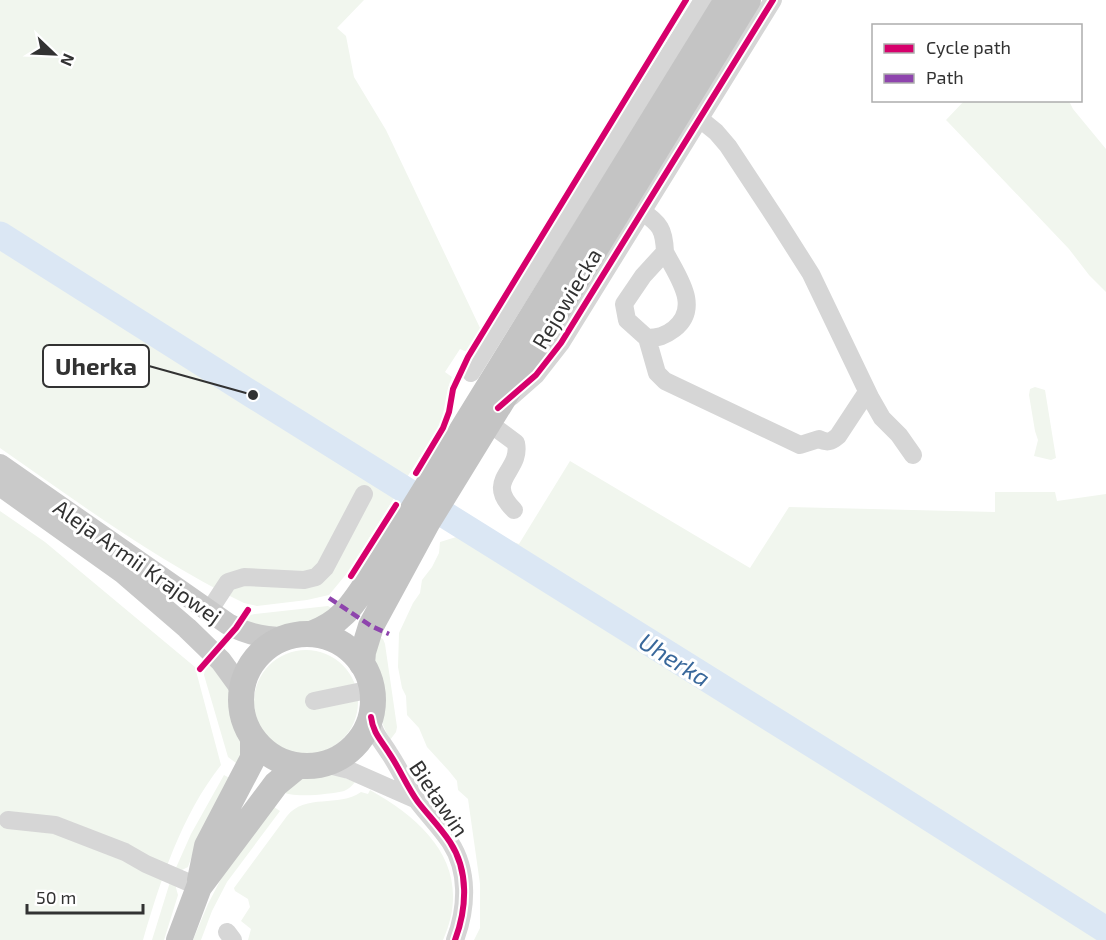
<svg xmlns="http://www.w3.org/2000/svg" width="1106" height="940" font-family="'Exo 2',sans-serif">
  <rect width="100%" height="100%" fill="#fff"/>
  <path fill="#f1f6ee" d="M0 0H364L337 28 346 36 354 77 386 130 481 330 467 352 460 349 445 372 452 377C445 392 446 409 439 426L348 572 329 595 307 600 257 606 244 603C157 561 79 503 0 448Z
    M964 101H1069L1073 109 1106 149V292L1089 275 1069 249 948 122 946 120Z
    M1035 387 1045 390 1056 458 1051 460 1034 456 1038 440 1035 431 1029 395 1030 389Z
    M570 461 750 568 789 507 995 512V492H1055L1057 501 1106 494V940H474L480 928V884L468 799 458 790 457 781 449 771 427 747 419 728 407 715 406 696 402 688 398 667 399 633 413 603 420 593 422 580 432 567 439 553 440 542 479 530 519 544Z
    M0 511 45 542 195 667 221 765C181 816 161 879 143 940H0Z
    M328 606 335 610 306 627 273 632 244 622 250 615 255 614Z
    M376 635 383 639 385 644 397 727 396 732 390 740 383 725 381 686 373 667Z
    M254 702a52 52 0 1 1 104 0a52 52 0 1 1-104 0Z
    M210 664 228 688 232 697 233 717 243 744 240 766 228 757 204 675 205 669Z
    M334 774 355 782C352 786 349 789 344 791 331 794 291 799 281 791 300 776 309 774 334 774Z
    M224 775 233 780 193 853 188 867 180 871 175 870 191 834Z
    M370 790C429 823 474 870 443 940H248L251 929 241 921 250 907 248 899 235 891 234 888 287 816C306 793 338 808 361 792L368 794Z
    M271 805 280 811 227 882 212 911 201 940H193L208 904 222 877Z
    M170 882 175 884 178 895 164 940H152Z"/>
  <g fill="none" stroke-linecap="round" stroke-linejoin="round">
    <path stroke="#dbe7f4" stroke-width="27" d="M0 235 253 395 881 787 1106 930"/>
    <path stroke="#d6d6d6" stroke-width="18" d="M700 119 716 132 728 146 778 222 811 274 870 397 882 418 899 435 913 455
      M642 211C660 225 664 228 665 252L643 276 624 304 627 320 647 338C658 338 665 336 674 329 702 307 677 276 665 252
      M647 338 657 373 665 381 800 445 819 439C827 443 831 442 838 436L867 392
      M471 373 703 0
      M511 397 536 375 561 343 773 0
      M489 423 516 443C522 472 483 479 514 510
      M209 611 228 582 244 577 304 580 316 577 325 568 364 494
      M314 701 372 689
      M371 717C373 733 381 740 389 753 400 769 407 787 418 802 428 815 440 827 450 842 469 871 467 908 455 940
      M325 764 349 770 417 800
      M8 820 55 825 125 852 146 864 199 887
      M227 932 233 940"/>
    <path stroke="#c9c9c9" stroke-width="22" d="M0 465 228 624C246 634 265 638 285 638
      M0 485 122 572 187 628 221 661 237 683 242 692"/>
    <path stroke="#c4c4c4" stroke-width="26" d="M311 634C345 622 355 600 375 571L727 0
      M241 700a66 66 0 1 1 132 0a66 66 0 1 1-132 0Z
      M362 664 363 652 371 626 427 523 748 0
      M200 880 207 846 253 758V738
      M179 940 199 887 276 784 298 766"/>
    <path stroke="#8e44ad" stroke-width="4.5" stroke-dasharray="9 4.5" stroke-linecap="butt" d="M329 598 371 626 389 634"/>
    <defs>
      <path id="cycleway" d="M498 408 536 375 561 343 773 0
        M416 473 443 428 449 412 453 389 468 357 686 0
        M351 576 396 505
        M200 669 236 628 248 610
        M371 717C373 733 381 740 389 753 400 769 407 787 418 802 428 815 440 827 450 842 469 871 467 908 455 940"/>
    </defs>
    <use href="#cycleway" stroke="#fff" stroke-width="10"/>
    <use href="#cycleway" stroke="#d6006c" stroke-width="6"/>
  </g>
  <g text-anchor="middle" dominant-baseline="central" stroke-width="6" stroke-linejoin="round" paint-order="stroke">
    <g font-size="22" fill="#323232" stroke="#fff">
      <text transform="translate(566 298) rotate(-59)">Rejowiecka</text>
      <text transform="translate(138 561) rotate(35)">Aleja Armii Krajowej</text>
      <text transform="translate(440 798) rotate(56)">Bieławin</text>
    </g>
    <g font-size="24" font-style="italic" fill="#39689b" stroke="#fff">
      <text transform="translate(675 659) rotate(32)">Uherka</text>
    </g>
  </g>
  <path fill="none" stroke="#323232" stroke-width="2" d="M253 395L149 366"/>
  <circle fill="#323232" stroke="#fff" stroke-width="2" cx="253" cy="395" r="6"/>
  <rect fill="#fff" stroke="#323232" stroke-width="2" x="43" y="345" width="106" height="42" rx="6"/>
  <g font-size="24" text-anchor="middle" font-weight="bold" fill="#323232">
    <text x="96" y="375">Uherka</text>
  </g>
  <rect x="872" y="24" width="210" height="78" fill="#ffffff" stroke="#adadad" stroke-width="1.5"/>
  <rect x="884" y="44" width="30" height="9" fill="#d6006c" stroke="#adadad" stroke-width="1.5"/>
  <text x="926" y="54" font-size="18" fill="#323232">Cycle path</text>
  <rect x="884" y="74" width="30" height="9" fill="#8e44ad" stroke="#adadad" stroke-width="1.5"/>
  <text x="926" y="84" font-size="18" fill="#323232">Path</text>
  <g transform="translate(54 54) rotate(113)" stroke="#ffffff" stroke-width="4.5" paint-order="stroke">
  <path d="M0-4.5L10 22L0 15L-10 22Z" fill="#323232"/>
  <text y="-9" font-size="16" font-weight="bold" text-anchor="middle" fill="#323232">N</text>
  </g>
  <path d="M27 904v9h116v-9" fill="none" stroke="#323232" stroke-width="3"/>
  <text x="36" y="904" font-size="18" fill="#323232" stroke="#ffffff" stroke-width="4.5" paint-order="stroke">50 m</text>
</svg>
